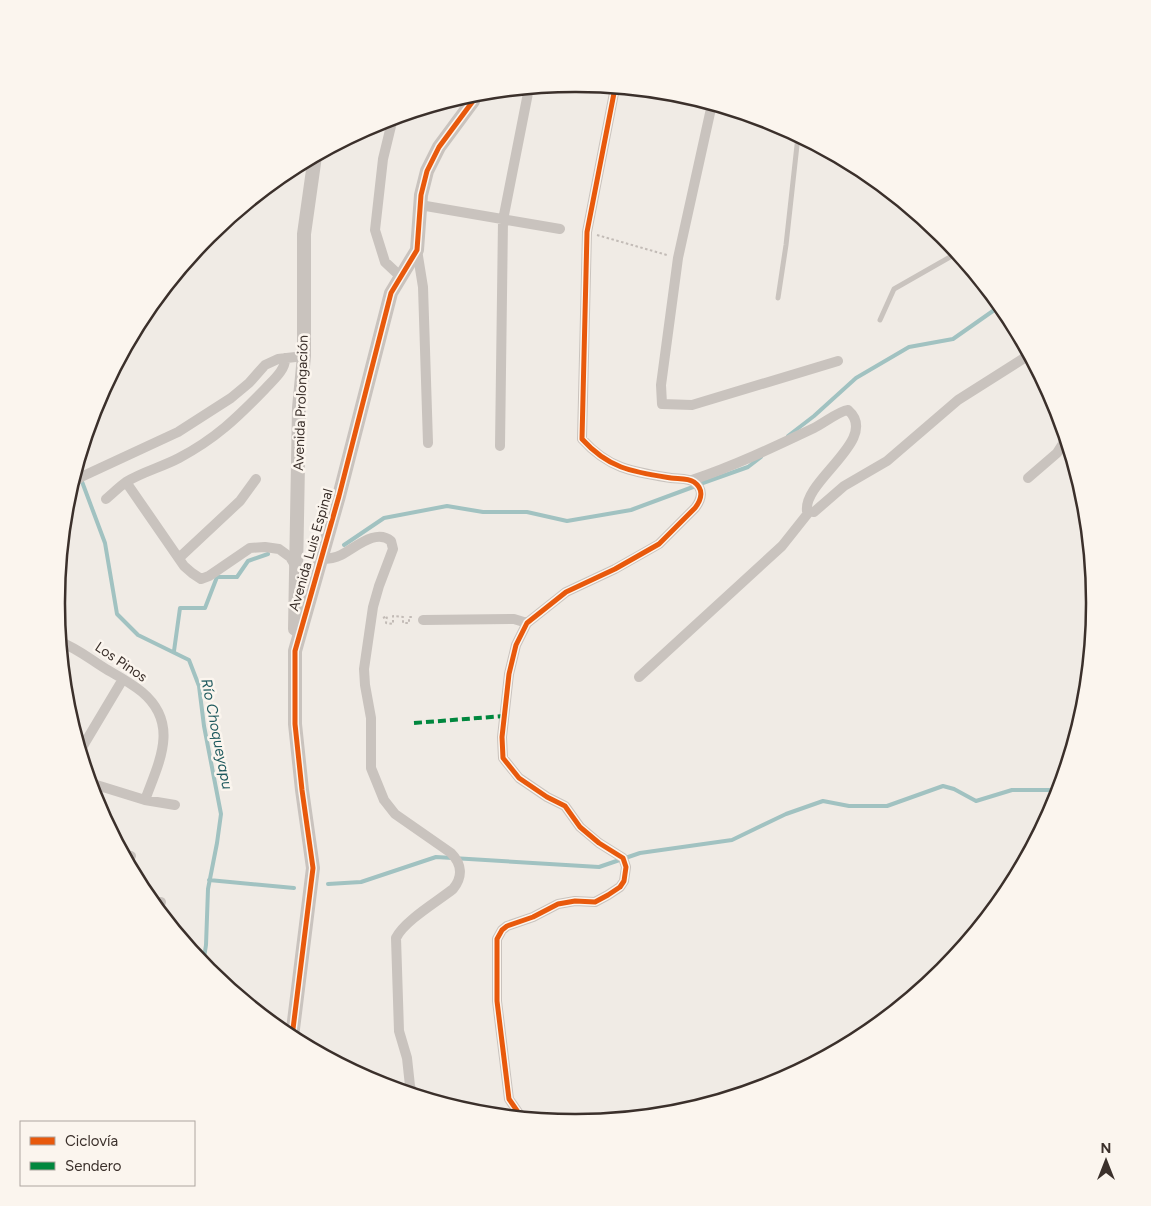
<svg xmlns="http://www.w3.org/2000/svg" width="1151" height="1206" font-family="Figtree,sans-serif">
  <rect width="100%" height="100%" fill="#f0ebe5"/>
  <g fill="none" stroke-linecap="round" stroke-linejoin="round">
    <path stroke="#a1c2c1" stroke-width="4" d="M788 436 814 416 856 378 909 347 953 339 1000 306
      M78 464V471L105 543 117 614 138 635 189 660 199 686 204 726 221 814 217 843 208 889 206 945 203 964
      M700 484 748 467 761 457
      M344 545 384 518 447 506 483 512H527L567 521 631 510 693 487
      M174 651 180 608H205L217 577H237L248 561 268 554
      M209 880 294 888
      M328 884 361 882 436 857 599 867 640 853 732 840 786 814 823 801 849 806H887L943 786 954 789 976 801 1012 790H1059"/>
    <path stroke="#c2bbb6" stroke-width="2" stroke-dasharray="2.5 2.5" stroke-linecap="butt" d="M597 235 667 255
      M383 618 387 616 386 623 393 624V616L403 617V623H409V617H413"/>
    <path stroke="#c9c3be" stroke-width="5" d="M778 298 786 245 798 136
      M880 320 894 289 957 253"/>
    <path stroke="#c9c3be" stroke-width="10" d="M712 104 678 258 661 385 662 404 692 405 838 361
      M390 119 391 126 383 159 375 230 385 262 401 277
      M420 205 560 229
      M417 250 423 287 428 443
      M500 446 503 220 529 88
      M1028 478 1057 453 1066 439
      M692 480C734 466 774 447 814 428 824 423 839 411 848 410 881 439 803 480 807 511L814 512 844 486 887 461 958 400 1029 355
      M126 482 184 566 192 573 201 579 209 576 250 548 265 547 279 549 290 557 296 567
      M72 484 81 477 178 432 231 398 249 383 265 365 278 359 304 356
      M106 499C112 494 119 487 126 482 142 472 162 467 179 458 215 439 237 418 265 389 272 381 286 370 285 358
      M179 558 240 501 256 479
      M321 559C328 559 335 558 341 555 355 548 376 528 391 541L393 549 379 586 373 607 364 669 365 685 371 718V768L384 800 395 814 451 853C462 864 463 877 453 889 438 901 404 921 396 938L399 1031 407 1058 410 1086 413 1094
      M423 620 514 619 527 623
      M60 642C77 648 91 660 106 669 118 676 131 683 142 692 180 724 159 762 145 800
      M639 677 782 546 809 512
      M80 751 123 679
      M90 783 145 800 175 805
      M124 854 131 856
      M158 909 161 902
      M525 1117 520 1115 509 1099 497 1001V939L502 930 507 926 533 917 558 904 575 901 595 902 608 895 620 887 624 881 626 867 623 858 599 843 580 827 565 806 547 797 519 778 503 758 502 737 509 674 516 645 527 623 566 592 615 569 659 544 695 508C702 499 704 489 694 482 688 478 678 479 671 478 633 472 609 469 582 439L587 232 615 88"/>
    <path stroke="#c9c3be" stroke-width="14" d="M295 629 299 408 304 356V234L315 156
      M292 1037 313 868 302 790 295 724V651L339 496 391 293 417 250 421 195 427 171 439 147 473 101 475 94"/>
    <path stroke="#00873e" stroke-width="4" stroke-dasharray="8 4" stroke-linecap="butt" d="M414 723 504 716"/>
    <defs>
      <path id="cycleway" d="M292 1037 313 868 302 790 295 724V651L339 496 391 293 417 250 421 195 427 171 439 147 473 101 475 94
        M525 1117 520 1115 509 1099 497 1001V939L502 930 507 926 533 917 558 904 575 901 595 902 608 895 620 887 624 881 626 867 623 858 599 843 580 827 565 806 547 797 519 778 503 758 502 737 509 674 516 645 527 623 566 592 615 569 659 544 695 508C702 499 704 489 694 482 688 478 678 479 671 478 633 472 609 469 582 439L587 232 615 88"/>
    </defs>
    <use href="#cycleway" stroke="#fbf5ee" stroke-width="8"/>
    <use href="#cycleway" stroke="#e8590c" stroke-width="5"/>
  </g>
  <g text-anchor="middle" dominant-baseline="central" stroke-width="5" stroke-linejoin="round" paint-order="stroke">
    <g font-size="14" fill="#3b302b" stroke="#fbf5ee">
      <text transform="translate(301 403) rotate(-88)">Avenida Prolongación</text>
      <text transform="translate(311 550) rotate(-74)">Avenida Luis Espinal</text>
      <text transform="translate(121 662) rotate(34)">Los Pinos</text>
    </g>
    <g font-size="15" font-style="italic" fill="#1f5a5e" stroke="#fbf5ee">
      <text transform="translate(217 734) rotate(79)">Río Choqueyapu</text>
    </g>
  </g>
  <path d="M0 0H1151V1206H0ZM575 92H576A510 510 0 0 1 1086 602V604A510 510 0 0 1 576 1114H575A510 510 0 0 1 65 604V602A510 510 0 0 1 575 92Z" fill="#fbf5ee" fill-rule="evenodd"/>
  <path fill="none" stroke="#3b302b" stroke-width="2.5" d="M575 92H576A510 510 0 0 1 1086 602V604A510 510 0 0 1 576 1114H575A510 510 0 0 1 65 604V602A510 510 0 0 1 575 92Z"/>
  <rect x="20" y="1121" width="175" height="65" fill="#fbf5ee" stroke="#aea6a0"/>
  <rect x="30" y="1137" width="25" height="8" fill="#e8590c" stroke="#aea6a0"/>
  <text x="65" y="1146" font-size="15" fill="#3b302b">Ciclovía</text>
  <rect x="30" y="1162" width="25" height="8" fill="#00873e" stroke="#aea6a0"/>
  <text x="65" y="1171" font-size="15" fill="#3b302b">Sendero</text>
  <g transform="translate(1106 1161)" stroke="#fbf5ee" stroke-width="4" paint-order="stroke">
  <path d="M0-4L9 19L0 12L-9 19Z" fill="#3b302b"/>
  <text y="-8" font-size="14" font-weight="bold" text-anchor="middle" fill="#3b302b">N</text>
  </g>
</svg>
